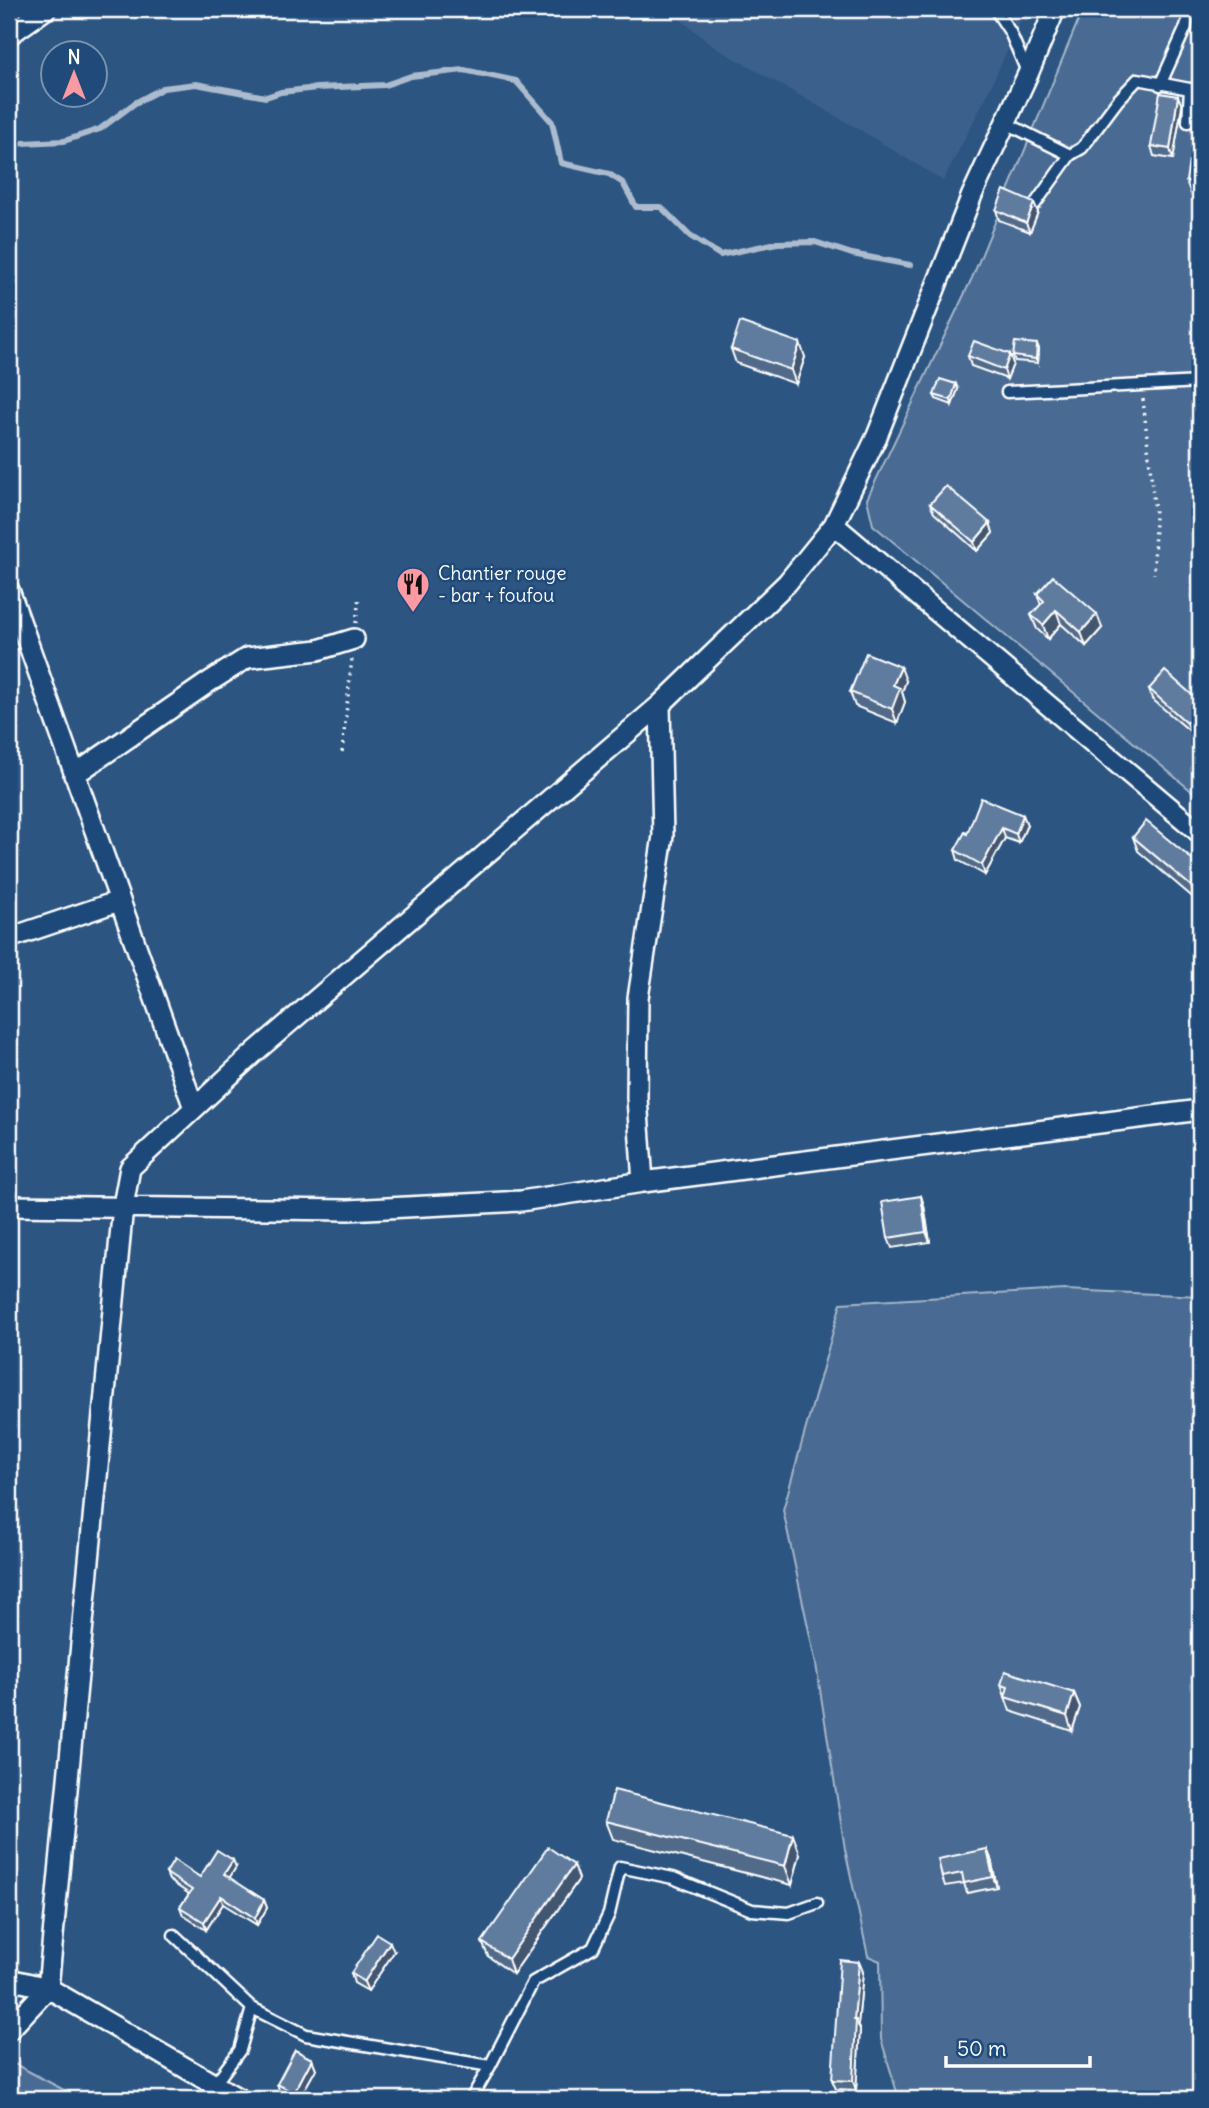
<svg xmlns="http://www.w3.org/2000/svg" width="1209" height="2108" font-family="Delius,sans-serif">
  <rect width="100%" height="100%" fill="#2c5582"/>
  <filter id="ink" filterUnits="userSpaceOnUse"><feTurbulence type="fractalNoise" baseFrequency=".0143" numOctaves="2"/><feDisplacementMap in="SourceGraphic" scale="14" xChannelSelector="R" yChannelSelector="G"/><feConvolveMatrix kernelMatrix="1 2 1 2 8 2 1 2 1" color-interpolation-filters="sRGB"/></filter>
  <g filter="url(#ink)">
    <path fill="#3b618b" d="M668 9H1026L987 95 943 181 862 131 713 46Z"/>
    <path fill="#486b92" stroke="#a4b5c8" stroke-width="2" d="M1083 9H1200V798L873 525 867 499 972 278Z
      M1065 1290 1200 1296V2099H899L881 2039 880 1961 868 1956 845 1849 816 1664 783 1510 841 1303Z
      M9 2061 81 2099H9Z"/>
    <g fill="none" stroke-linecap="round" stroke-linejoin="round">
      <path stroke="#acbcce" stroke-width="6" d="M9 148 23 143 64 141 100 129 135 103 163 88 196 84 266 97 281 92 317 88 385 85 411 76 464 70 516 81 552 122 561 163 609 174 623 183 636 207H661L690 236 720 255 777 243 815 242 852 254 910 265"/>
      <defs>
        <path id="service" d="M995 9 1010 32 1028 74
          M1160 85 1186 27 1190 9
          M1188 122 1190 89
          M1006 123 1070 155
          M1035 204 1070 155 1082 148 1118 100 1138 79 1200 91
          M1007 392 1200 382
          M174 1935 252 2008 240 2050 214 2085
          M252 2008 306 2035 490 2066 471 2099
          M490 2066 533 1982 593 1948 609 1914 620 1867 673 1878 752 1910 789 1913 817 1903"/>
        <path id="minor" d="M9 35 46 9
          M834 525 1200 833
          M9 590 194 1108
          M74 775 209 682 247 658 318 650 354 639
          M9 938 119 901
          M643 1182 637 1098 638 998 663 836 660 705
          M9 1206 348 1210 521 1201 643 1182 1200 1110
          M9 1979 48 1988 239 2099
          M9 2030 48 1988 123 1206 130 1168 256 1051 660 705 787 583 834 525 877 436 972 195 1028 74 1055 9"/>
      </defs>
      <use href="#service" stroke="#fff" stroke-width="15"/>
      <use href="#minor" stroke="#fff" stroke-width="24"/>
      <path stroke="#fff" stroke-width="3.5" stroke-dasharray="2 5" stroke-linecap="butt" d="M1143 399 1155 513 1154 574
        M356 623 359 597
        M342 752 352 658"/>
      <use href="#service" stroke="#1f4a7a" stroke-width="10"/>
      <use href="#minor" stroke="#1f4a7a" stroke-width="19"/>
    </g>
    <path fill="#516b89" stroke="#fff" stroke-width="2" d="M1182 106 1173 159 1154 156 1151 146Z
      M1200 163V201L1193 199 1186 181Z
      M1034 203 1038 212 1030 232 999 220 996 210Z
      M1037 344 1039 349 1038 363 1015 361 1013 356Z
      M731 349 805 357 796 384 736 363Z
      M1010 354 1013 364 1007 379 971 366 968 356Z
      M958 389 952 405 936 399 934 395Z
      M930 504 990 523 993 533 977 551 934 513Z
      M1037 594 1102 628 1086 646 1061 624 1048 639 1037 629 1031 615 1041 605Z
      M906 681 902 692 905 702 897 723 855 706 850 692Z
      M1149 689 1200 702V722L1191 732 1152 699Z
      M1023 815 1027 825 1019 843 1005 838 985 875 958 860 955 850 967 834Z
      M1133 837 1200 866 1196 900 1138 851Z
      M921 1196 924 1206 930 1242 892 1248 888 1238Z
      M1001 1685 1074 1693 1080 1707 1072 1731 1010 1711Z
      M606 1821 800 1854 792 1885 613 1839Z
      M987 1849 991 1859 997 1887 967 1893 964 1883 945 1886 942 1877Z
      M574 1865 579 1879 513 1974 488 1956 482 1942Z
      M236 1867 229 1878 264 1900 267 1908 257 1925 223 1904 206 1930 183 1915 180 1907 189 1894 169 1880 166 1873 200 1877Z
      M394 1952 368 1991 354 1983 351 1973Z
      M859 1962 863 1972 858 2025 860 2029 856 2090 836 2089 832 2080Z
      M312 2059 316 2069 299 2099H291L280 2093 277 2084Z"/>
    <path fill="#42576f" stroke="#fff" stroke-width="2" d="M1178 96 1182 106 1173 159 1170 149Z
      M1034 203 1038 212 1030 232 1026 223Z
      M800 343 805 357 796 384 791 370Z
      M1037 344 1039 349 1038 363 1036 359Z
      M1010 354 1013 364 1007 379 1004 370Z
      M956 384 958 389 952 405 951 400Z
      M990 523 993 533 977 551 974 542Z
      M1056 610 1061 624 1048 639 1043 625Z
      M1097 614 1102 628 1086 646 1081 632Z
      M901 667 906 681 902 692 905 702 897 723 892 709 893 685Z
      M1200 708V722L1191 732 1187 723Z
      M1023 815 1027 825 1019 843 1016 834Z
      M1002 828 1005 838 985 875 982 865Z
      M1200 875V895L1196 900 1191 886Z
      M921 1196 924 1206 930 1242 926 1232Z
      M1074 1693 1080 1707 1072 1731 1067 1716Z
      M793 1835 800 1854 792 1885 785 1866Z
      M987 1849 991 1859 997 1887 993 1877Z
      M233 1860 236 1867 227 1882 224 1874Z
      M574 1865 579 1879 513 1974 508 1959Z
      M221 1896 223 1904 206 1930 204 1922Z
      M264 1900 267 1908 257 1925 255 1918Z
      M390 1942 394 1952 368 1991 364 1982Z
      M859 1962 863 1972 858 2025 860 2029 856 2090 853 2081 854 2020Z
      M312 2059 316 2069 299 2099H296L294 2093Z"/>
    <path fill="#5e7c9f" stroke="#fff" stroke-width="2" d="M1160 93 1178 96 1170 149 1151 146Z
      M1189 161 1200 163V183L1186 181Z
      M1004 190 1034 203 1026 223 996 210Z
      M740 322 800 343 791 370 731 349Z
      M974 341 1010 354 1004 370 968 356Z
      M1015 342 1037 344 1036 359 1013 356Z
      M940 379 956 384 951 400 934 395Z
      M946 486 990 523 974 542 930 504Z
      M1053 576 1097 614 1081 632 1056 610 1043 625 1031 615 1044 601 1037 594Z
      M866 653 901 667 893 685 900 688 892 709 850 692Z
      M1165 671 1200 702V708L1187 723 1149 689Z
      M981 798 1023 815 1016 834 1002 828 982 865 955 850 965 832 967 834Z
      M1146 821 1200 866V875L1191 886 1133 837Z
      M921 1196 926 1232 888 1238 882 1202Z
      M1005 1671 1074 1693 1067 1716 1005 1697 1008 1687 1001 1685Z
      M614 1790 793 1835 785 1866 606 1821Z
      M548 1847 574 1865 508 1959 482 1942Z
      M987 1849 993 1877 964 1883 962 1873 942 1877 938 1859Z
      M217 1850 233 1860 224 1874 264 1900 255 1918 221 1896 204 1922 180 1907 192 1890 166 1873 174 1860 200 1877Z
      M377 1934 390 1942 364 1982 351 1973Z
      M840 1960 859 1962 854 2020H856L853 2081 832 2080Z
      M295 2050 312 2059 294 2093 277 2084Z"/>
  </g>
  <defs>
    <symbol id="restaurant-pin" viewBox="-11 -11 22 30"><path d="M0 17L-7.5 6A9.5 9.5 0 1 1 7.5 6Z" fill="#ff9aa2" stroke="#1f4a7a"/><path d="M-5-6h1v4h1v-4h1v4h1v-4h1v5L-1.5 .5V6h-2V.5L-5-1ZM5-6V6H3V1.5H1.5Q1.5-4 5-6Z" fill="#111"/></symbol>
  </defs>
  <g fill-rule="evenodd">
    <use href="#restaurant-pin" x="394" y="565" width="38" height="52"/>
  </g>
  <g text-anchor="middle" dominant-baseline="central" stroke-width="5" stroke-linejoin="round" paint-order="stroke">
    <g font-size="19" fill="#fff" stroke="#1f4a7a" text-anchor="start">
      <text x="438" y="573">Chantier rouge<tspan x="438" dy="22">- bar + foufou</tspan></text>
    </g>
  </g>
  <rect width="1209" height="2108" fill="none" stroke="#1f4a7a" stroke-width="35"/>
  <rect x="18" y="18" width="1174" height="2073" fill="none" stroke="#fff" stroke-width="2.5" filter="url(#ink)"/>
  <g transform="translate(74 74)"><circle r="33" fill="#1f4a7a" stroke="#7992af" stroke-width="2"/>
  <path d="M0-5L12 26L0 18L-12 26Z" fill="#ff9aa2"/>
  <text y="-10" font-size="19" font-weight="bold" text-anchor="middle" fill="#ffffff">N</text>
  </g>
  <path d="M946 2056v10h144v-10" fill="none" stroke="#ffffff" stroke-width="3.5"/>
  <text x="957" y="2056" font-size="21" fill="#ffffff" stroke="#1f4a7a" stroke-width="5" paint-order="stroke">50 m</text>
</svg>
